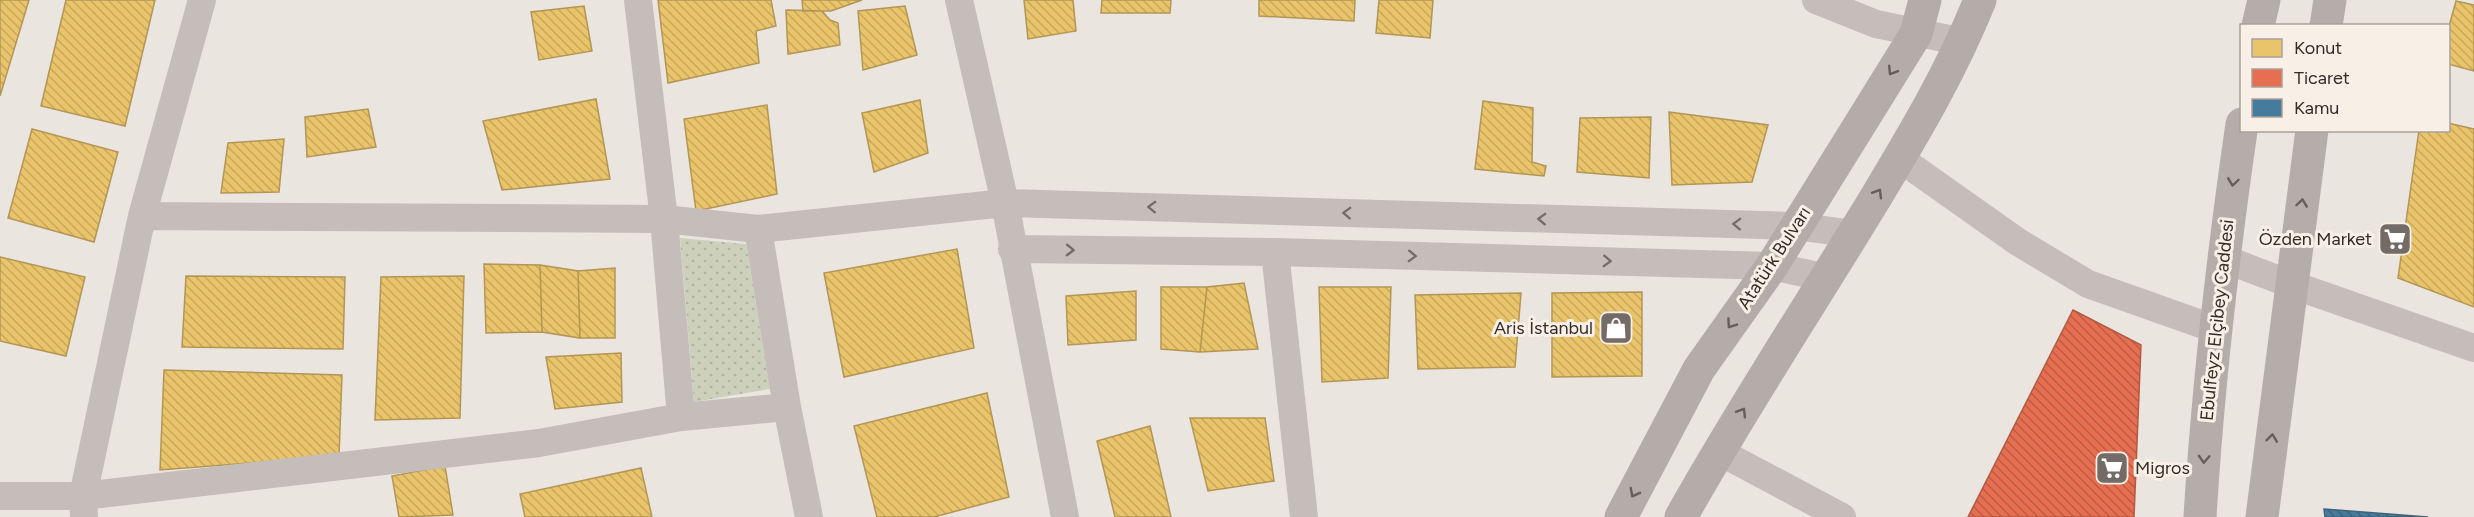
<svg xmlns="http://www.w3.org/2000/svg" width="2474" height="517" font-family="Figtree,sans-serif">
  <defs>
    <pattern id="park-dots" width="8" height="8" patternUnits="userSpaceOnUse" patternTransform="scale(1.5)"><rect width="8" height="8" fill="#cdd0ba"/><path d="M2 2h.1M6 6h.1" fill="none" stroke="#b1b3a0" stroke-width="1.8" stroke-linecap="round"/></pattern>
    <pattern id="homes-back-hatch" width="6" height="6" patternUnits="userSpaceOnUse" patternTransform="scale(1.5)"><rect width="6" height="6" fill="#e9c46a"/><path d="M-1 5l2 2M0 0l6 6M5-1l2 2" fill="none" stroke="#c8a95c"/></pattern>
    <pattern id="shops-back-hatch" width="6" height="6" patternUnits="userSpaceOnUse" patternTransform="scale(1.5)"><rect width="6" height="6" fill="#e76f51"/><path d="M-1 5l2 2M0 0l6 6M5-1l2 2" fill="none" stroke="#bc5b43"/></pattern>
    <pattern id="public-back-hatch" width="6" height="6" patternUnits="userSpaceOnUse" patternTransform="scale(1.5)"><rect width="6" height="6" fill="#457b9d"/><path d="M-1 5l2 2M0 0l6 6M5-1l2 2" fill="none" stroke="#3a6580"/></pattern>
  </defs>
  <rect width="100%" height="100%" fill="#ebe5df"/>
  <path fill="url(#park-dots)" d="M680 238 746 244 770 389 694 402Z"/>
  <path fill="url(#homes-back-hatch)" stroke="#b39656" stroke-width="1.5" d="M0 0H29L0 96Z
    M66 0H155L125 126 41 106Z
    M658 0H771L776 26 756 31 759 63 668 83Z
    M802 0H862L831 11H803Z
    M1024 0H1073L1076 31 1028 39Z
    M1102 0H1171L1170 13H1101Z
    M1259 0H1355L1354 21 1259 16Z
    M1379 0H1433L1430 38 1376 33Z
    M2456 1 2474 5V71L2448 64V30Z
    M584 6 592 51 539 60 531 12Z
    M905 6 917 55 863 70 858 11Z
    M786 10 822 11 830 20 838 23 840 45 788 54Z
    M596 99 610 179 502 190 483 121Z
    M920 100 928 153 874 172 862 113Z
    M1483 101 1533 108 1532 162 1546 166 1544 176 1475 169Z
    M767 105 777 194 696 211 684 119Z
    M368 109 376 147 307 157 305 117Z
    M1669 112 1768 125 1752 182 1672 185Z
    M1651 117 1649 178 1577 172 1580 118Z
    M2448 123 2474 129V307L2398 278 2419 130H2448Z
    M32 129 118 152 94 242 8 218Z
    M284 139 279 192 221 193 228 143Z
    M957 249 974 348 844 377 824 273Z
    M0 257 85 277 66 356 0 341Z
    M484 264 540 265 542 332 486 333Z
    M540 265 578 271 580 338 542 332Z
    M615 268V338H580L578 271Z
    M186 276 345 277 343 349 182 347Z
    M464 276 460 418 375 420 381 277Z
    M1244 283 1258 349 1200 352 1207 287Z
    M1161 287H1207L1200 352 1161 349Z
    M1319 287H1391L1388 378 1322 382Z
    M1136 291V340L1068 345 1066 296Z
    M1642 292V376L1552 377V293Z
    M1521 293 1515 367 1418 369 1415 295Z
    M621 353 622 402 555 409 546 357Z
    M164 370 342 375 339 456 160 470Z
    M987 393 1009 497 934 517H877L854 426Z
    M1190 418H1265L1274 481 1208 491Z
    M1150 426 1171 517H1115L1097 441Z
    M445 466 453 515 399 517 392 476Z
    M641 468 652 517H525L520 494Z"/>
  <path fill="url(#shops-back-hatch)" stroke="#b15a44" stroke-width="1.5" d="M2073 310 2141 345 2134 517H1968Z"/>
  <path fill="url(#public-back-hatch)" stroke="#40637a" stroke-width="1.5" d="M2324 509 2428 517H2325Z"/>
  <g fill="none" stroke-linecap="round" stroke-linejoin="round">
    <path stroke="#c4bdb9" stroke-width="28" d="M638 0 664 219 681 417
      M959 0 1005 203 1065 517
      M1816 0 1876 24 1963 42
      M1899 158 2018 242 2088 284 2215 329
      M142 216 664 219 758 229 1005 203 1795 226 1854 234
      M758 229 787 407 809 517
      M1012 249 1275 252 1772 266 1827 278
      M1275 252 1304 517
      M2222 258 2290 284 2474 348
      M1718 451 1842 517
      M0 496H83L539 443 681 417 787 407
      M84 517 83 496 142 216 202 0"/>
    <path stroke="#b5ada9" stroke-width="33" d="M2258 26 2264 0
      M2326 26 2330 0
      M2200 517C2208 385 2223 255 2242 124
      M2262 517 2312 130"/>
    <path stroke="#b3aca8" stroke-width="33" d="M1621 517 1699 369 1772 266 1916 34 1925 0
      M1681 517C1742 408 1811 304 1876 197 1915 132 1951 72 1980 0"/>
  </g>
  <defs><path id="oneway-chevron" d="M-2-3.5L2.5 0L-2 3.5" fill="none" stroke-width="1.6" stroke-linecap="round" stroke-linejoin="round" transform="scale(1.5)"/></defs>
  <g stroke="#675e5b">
    <use href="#oneway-chevron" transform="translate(1892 71) rotate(122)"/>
    <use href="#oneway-chevron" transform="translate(1878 193) rotate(-59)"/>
    <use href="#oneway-chevron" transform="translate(1731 324) rotate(125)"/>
    <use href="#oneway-chevron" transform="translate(1742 412) rotate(-58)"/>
    <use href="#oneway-chevron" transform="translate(1634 493) rotate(118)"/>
  </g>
  <g stroke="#685e5b">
    <use href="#oneway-chevron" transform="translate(2233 182) rotate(98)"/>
    <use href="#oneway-chevron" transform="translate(2302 203) rotate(-82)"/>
    <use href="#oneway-chevron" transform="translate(2272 438) rotate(-83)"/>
    <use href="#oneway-chevron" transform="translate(2204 459) rotate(93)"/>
  </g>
  <g stroke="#756c69">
    <use href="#oneway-chevron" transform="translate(1152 207) rotate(-178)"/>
    <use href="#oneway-chevron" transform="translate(1347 213) rotate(-178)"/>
    <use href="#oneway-chevron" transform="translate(1542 219) rotate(-178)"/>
    <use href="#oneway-chevron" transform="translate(1737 224) rotate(-178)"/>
    <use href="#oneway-chevron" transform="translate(1070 250) rotate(1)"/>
    <use href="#oneway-chevron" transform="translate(1412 256) rotate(2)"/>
    <use href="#oneway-chevron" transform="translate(1607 261) rotate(2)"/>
  </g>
  <defs>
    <symbol id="supermarket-square" viewBox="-11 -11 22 22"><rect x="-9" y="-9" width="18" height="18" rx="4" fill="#746b67" stroke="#f8efe6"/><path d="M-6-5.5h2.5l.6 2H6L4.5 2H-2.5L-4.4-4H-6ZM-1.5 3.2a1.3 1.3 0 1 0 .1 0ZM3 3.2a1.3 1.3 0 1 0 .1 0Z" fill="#fff"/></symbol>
    <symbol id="shop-square" viewBox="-11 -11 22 22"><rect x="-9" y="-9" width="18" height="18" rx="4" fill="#746b67" stroke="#f8efe6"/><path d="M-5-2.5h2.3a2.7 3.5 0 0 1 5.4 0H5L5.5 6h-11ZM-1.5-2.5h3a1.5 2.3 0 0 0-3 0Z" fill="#fff"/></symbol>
  </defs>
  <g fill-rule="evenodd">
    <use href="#supermarket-square" x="2376" y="220" width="38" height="38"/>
    <use href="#shop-square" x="1597" y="309" width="38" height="38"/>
    <use href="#supermarket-square" x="2093" y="449" width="38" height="38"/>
  </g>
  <g text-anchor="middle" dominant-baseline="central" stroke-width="6" stroke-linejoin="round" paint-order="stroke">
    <g font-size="18" fill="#342a27" stroke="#f8efe6" text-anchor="end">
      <text x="2372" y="239">Özden Market</text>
      <text x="1593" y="328">Aris İstanbul</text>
      <text x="2135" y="468" text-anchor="start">Migros</text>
    </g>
    <g font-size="18" fill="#342a27" stroke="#f8efe6">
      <text transform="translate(1774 258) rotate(-57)">Atatürk Bulvarı</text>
      <text transform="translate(2217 320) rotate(-84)">Ebulfeyz Elçibey Caddesi</text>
    </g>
  </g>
  <rect x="2240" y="24" width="210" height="108" fill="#f8efe6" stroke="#aaa09a" stroke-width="1.5"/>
  <rect x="2252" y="39" width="30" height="18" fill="#e9c46a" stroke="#aaa09a" stroke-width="1.5"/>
  <text x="2294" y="54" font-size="18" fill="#342a27">Konut</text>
  <rect x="2252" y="69" width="30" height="18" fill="#e76f51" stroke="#aaa09a" stroke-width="1.5"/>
  <text x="2294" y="84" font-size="18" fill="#342a27">Ticaret</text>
  <rect x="2252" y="99" width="30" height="18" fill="#457b9d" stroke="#aaa09a" stroke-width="1.5"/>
  <text x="2294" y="114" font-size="18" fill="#342a27">Kamu</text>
</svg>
